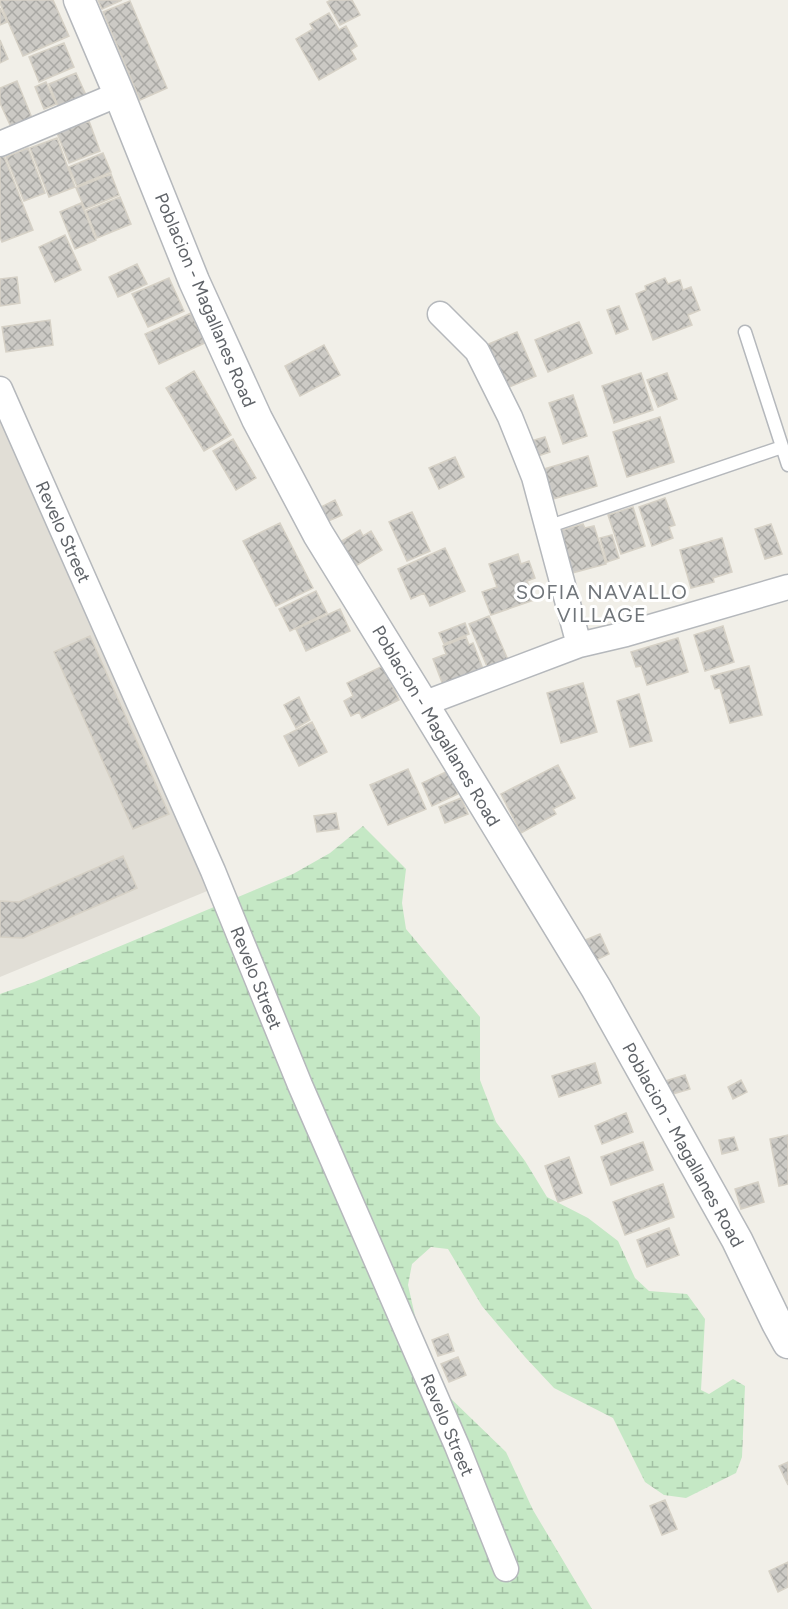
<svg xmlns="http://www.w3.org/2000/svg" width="788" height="1609" font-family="Figtree,sans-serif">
  <defs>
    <pattern id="wetland-marsh" width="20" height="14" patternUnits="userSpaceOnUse" patternTransform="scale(1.5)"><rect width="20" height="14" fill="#c5e8c5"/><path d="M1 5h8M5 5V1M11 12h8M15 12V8" fill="none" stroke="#a3c0a4"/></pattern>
    <pattern id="building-cross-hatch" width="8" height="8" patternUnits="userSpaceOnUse" patternTransform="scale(1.5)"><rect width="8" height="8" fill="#cccac5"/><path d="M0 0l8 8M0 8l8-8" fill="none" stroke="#a9a8a4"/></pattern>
  </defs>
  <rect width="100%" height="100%" fill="#f1efe8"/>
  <path fill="#e1ded6" d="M0 418 212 889 0 977Z"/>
  <path fill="url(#wetland-marsh)" d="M363 826 406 869 402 903 406 929 480 1017V1080L496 1122 525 1161 547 1197 588 1218 618 1241 635 1278 649 1291 687 1294 705 1319 701 1390 709 1394 733 1379 745 1386 742 1457 736 1473 686 1498 664 1495 645 1482 613 1418 554 1388 525 1357 482 1306 448 1249 431 1247 412 1264 408 1285 420 1338 445 1393 506 1452 533 1510 592 1609H0V994L34 982 293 874 330 853Z"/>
  <path fill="url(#building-cross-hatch)" stroke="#d6d1c6" stroke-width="1.5" d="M1 0H53L69 36 23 56 0 3Z
    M98 0H122L102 9Z
    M331 0H352L360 15 340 25 327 2Z
    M130 1 167 88 140 100 103 12Z
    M0 8 7 22 0 25Z
    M329 13 339 30 346 26 357 46 351 50 356 59 319 80 296 39 313 29 310 24Z
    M0 40 8 59 0 63Z
    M64 43 74 67 39 82 29 57Z
    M76 73 86 95 58 106 49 84Z
    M17 81 32 118 11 127 0 103V88Z
    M46 82 56 104 44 109 35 87Z
    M89 121 100 151 69 163 57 133Z
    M57 138 75 187 49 197 30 148Z
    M28 148 45 193 24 201 6 157Z
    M103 153 111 172 77 186 69 167Z
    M3 154 33 230 2 242 0 237V155Z
    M111 174 119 195 85 209 76 188Z
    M120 197 131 224 97 238 86 211Z
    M81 203 96 240 75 249 60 212Z
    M65 235 81 270 55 282 39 247Z
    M137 264 147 284 118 297 109 277Z
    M17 277 20 303 0 306V279Z
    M169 278 184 311 148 327 132 294Z
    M665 278 668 284 680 280 683 290 691 287 700 310 688 315 692 325 653 340 636 294 646 290 645 286Z
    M619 306 628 329 616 334 607 310Z
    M191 313 205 343 159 364 145 334Z
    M50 320 53 345 6 352 2 327Z
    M579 322 592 353 548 372 535 340Z
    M517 332 536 376 502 390 484 346Z
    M324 345 340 375 300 396 285 366Z
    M194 371 231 435 204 451 166 388Z
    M641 373 653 410 614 423 602 386Z
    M667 373 677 399 658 407 647 380Z
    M573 395 587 436 563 444 549 403Z
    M660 417 674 462 627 477 613 432Z
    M545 437 550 452 535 457 531 441Z
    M233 439 256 478 236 490 213 451Z
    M588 456 597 486 553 499 544 469Z
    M455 457 464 477 439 489 429 468Z
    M665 498 675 525 669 527 673 538 652 546 639 507Z
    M335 500 342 515 326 522 319 508Z
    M633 507 645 546 621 554 608 515Z
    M412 512 430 551 407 561 389 522Z
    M280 523 313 588 276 606 243 541Z
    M583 524 585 528 594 526 606 564 572 573 559 531Z
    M771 524 782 554 765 559 755 529Z
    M360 530 363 536 371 531 382 550 354 567 340 542Z
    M612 535 619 558 607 562 600 538Z
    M722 538 732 572 713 578 714 582 691 588 680 550Z
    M445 548 465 591 430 606 424 593 411 599 398 569Z
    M518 554 521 564 529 561 535 578 527 581 534 600 491 615 482 592 497 587 489 564Z
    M316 591 327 613 290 631 279 609Z
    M340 609 350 631 306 651 296 629Z
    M489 616 509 662 489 671 469 624Z
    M465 623 469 634 444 644 439 633Z
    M723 626 734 662 705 671 694 635Z
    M90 636 169 814 133 829 54 652Z
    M466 637 469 645 473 643 483 669 443 685 433 659 446 654 443 646Z
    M678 638 688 672 647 685 641 666 636 667 631 652Z
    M383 666 399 700 362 718 359 712 351 716 344 701 353 696 347 683Z
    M749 666 762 715 730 723 720 688 715 689 711 676Z
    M583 683 597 732 561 743 547 693Z
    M639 694 652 741 630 747 617 701Z
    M299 697 310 720 296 728 284 705Z
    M312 722 327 752 299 766 284 736Z
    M558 765 575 798 553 809 556 814 521 833 501 794Z
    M408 769 426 809 388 825 370 785Z
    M448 771 458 794 432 806 422 783Z
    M461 798 468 814 445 823 439 807Z
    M336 813 339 829 317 832 314 816Z
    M123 856 137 888 23 938 0 937V901L19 902Z
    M600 934 609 954 592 962 583 941Z
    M595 1063 601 1083 559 1097 552 1076Z
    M685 1075 690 1089 666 1096 662 1082Z
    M741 1080 747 1092 733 1099 728 1087Z
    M626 1113 633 1132 602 1144 595 1126Z
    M788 1135V1184L779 1186 770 1139Z
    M734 1137 738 1150 722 1154 719 1140Z
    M643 1142 653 1170 611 1185 601 1157Z
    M569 1157 582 1193 558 1202 545 1166Z
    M758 1182 764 1202 741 1209 735 1189Z
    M663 1184 674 1217 625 1235 613 1202Z
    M669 1228 679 1255 647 1267 637 1240Z
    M448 1334 454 1351 438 1356 432 1340Z
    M458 1357 466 1375 449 1382 441 1364Z
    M788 1462V1485L779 1466Z
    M665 1500 677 1529 662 1535 650 1506Z
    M788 1562V1587L778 1592 769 1571Z"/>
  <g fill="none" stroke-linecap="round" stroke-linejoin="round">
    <defs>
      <path id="service" d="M745 332 788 465
        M547 527 782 447"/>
      <path id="minor" d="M0 144 119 94
        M440 314 477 351 510 417 534 477 579 645
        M0 389 213 871 300 1085 457 1446 506 1569
        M423 704 579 645 626 634 788 587"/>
      <path id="tertiary" d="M79 0 119 94 194 281 257 419 318 534 423 704 596 988 737 1240 777 1323 788 1343"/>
    </defs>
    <use href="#service" stroke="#b5b8bc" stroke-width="15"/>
    <use href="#minor" stroke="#b5b8bc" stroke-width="27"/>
    <use href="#tertiary" stroke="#b5b8bc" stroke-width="33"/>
    <use href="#service" stroke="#fff" stroke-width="12"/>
    <use href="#minor" stroke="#fff" stroke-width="24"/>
    <use href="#tertiary" stroke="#fff" stroke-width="30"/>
  </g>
  <g text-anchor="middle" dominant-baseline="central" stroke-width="6" stroke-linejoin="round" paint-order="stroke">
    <g font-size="18" fill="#5f6368" stroke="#fff">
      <text transform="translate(205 300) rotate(67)">Poblacion - Magallanes Road</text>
      <text transform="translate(63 532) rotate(66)">Revelo Street</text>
      <text transform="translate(436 726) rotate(59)">Poblacion - Magallanes Road</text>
      <text transform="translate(256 978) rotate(68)">Revelo Street</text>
      <text transform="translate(683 1145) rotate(61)">Poblacion - Magallanes Road</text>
      <text transform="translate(447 1425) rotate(67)">Revelo Street</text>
    </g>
    <g font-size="20" letter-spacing="1.5" fill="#70757a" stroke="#fff">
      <text x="602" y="592">SOFIA NAVALLO<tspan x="602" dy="23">VILLAGE</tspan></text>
    </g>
  </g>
</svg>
